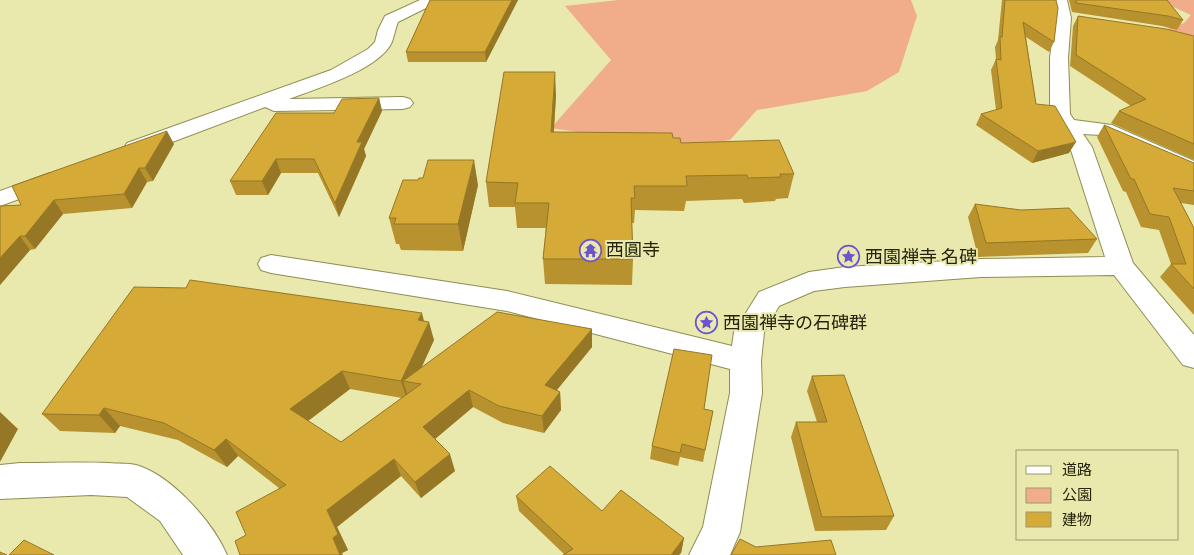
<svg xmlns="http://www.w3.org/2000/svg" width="1194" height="555" font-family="Cabin,'Noto Sans JP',sans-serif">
  <rect width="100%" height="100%" fill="#e9e9ad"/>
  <path fill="#f1ad8a" d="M618 0H911L917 16 899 72 867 91 757 110 730 140 682 148 551 128 611 60 565 6Z
    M1158 0H1194V39L1164 30 1184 23 1191 15Z"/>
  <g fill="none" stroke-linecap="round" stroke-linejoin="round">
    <defs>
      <path id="minor" d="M420 0H448L446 3 426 8 398 22C395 29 394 38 391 44 377 70 316 89 289 99L403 97 410 99 413 103 410 107 403 109 274 111 265 107 143 153 135 155 127 153 124 148 127 143 331 70 368 49 375 42 378 30 385 16Z
        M1051 0H1067L1071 18 1068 58 1070 114 1074 120 1112 125 1194 161V177L1101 135 1083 134 1092 147 1133 263 1194 335V368L1183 365 1114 275 981 277 845 287 814 291 779 306 764 332 761 361 762 393 740 532 730 555H689L703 527 730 393V369L507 311 271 273 261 270 258 264 261 258 271 255 507 291 732 346 734 332 759 292 809 272 845 267 981 259 1105 257 1070 147 1050 114V58L1055 18Z
        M50 173 58 175 62 180 58 185 0 206V191Z
        M20 463C50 463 79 462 109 463 117 464 128 463 136 465 171 475 213 522 227 555H183L160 521 127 497 91 495 0 499V465Z"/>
    </defs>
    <use href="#minor" stroke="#8e8d54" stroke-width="2"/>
    <use href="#minor" fill="#fff" fill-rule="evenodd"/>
  </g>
  <path fill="#b7922e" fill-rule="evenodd" d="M430 0H518L486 62H408L406 52Z
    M1002 0H1056L1054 42 1049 52 1026 37 1036 104 1069 153 1032 163 976 125 981 114 996 110 991 70 996 59 995 47 998 40Z
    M1069 0H1167L1183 20 1177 30 1162 26 1072 12Z
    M1078 16 1194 36V160L1111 123 1119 111 1131 106 1070 66 1073 26Z
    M556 95 554 132 673 138 681 143 794 174 788 198 776 199 775 201 744 203 742 199 686 201 684 211 635 210 634 223H632L633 259 632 285 545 284 543 259 546 228H517L515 207H489L486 182Z
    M379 98 382 111 364 149 366 156 339 217 318 173H281L268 195H236L230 181Z
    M1104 125 1194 163V205L1181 203 1194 228V315L1160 277 1171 264 1159 230 1141 227 1126 192 1123 191 1097 137Z
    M174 144 153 181 147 182 132 208 63 214 35 249 30 250 0 285V206L21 205Z
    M478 185 463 251 401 250 399 244H396L389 218Z
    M975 204 1097 239 1088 253 978 257 968 217Z
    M424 321 434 340 422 367 592 329V347L557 390 560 392 561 410 544 433 503 423 473 407 435 439 455 471 421 498 401 476 337 527 348 550 342 553 246 535 279 488 238 456 227 467 178 440 120 426 115 433 60 431 42 414ZM350 389 402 398 341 442 308 421Z
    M812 376 894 516 886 530 815 531 791 437 796 422H817L807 391Z
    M704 409 713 411 703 462 680 457 678 466 650 459 652 446Z
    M516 496 602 511 684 538 681 553 564 554 519 511Z"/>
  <path fill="#957726" d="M512 0H518L486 62 485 52Z
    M555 72 556 95 552 156 551 132Z
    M379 98 382 111 364 149 366 156 339 217 335 203 357 142Z
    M167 131 174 144 153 181 145 168Z
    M1076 142 1069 153 1032 163 1038 151Z
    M276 159 281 173 268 195 262 181Z
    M474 160 478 185 463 251 458 224Z
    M139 168 147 182 132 208 124 194Z
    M54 200 63 214 35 249 25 236Z
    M20 236 30 250 0 285V258Z
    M422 313 426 329 429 322 434 340 414 383 403 381 408 396 407 399 401 381 418 320Z
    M592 329V347L546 403 545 385Z
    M342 371 350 389 300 427 290 409Z
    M469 390 473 407 429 444 423 427Z
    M560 392 561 410 544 433 542 416Z
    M104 408 120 426 115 433 99 415Z
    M0 412 18 429 0 462Z
    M226 439 238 456 227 467 214 450Z
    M450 454 455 471 421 498 415 482Z
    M394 459 401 476 337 527 348 550 342 553 343 555H340L333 538 327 510Z
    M684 538 681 553 679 555H671Z"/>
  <path fill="#d5aa36" stroke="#957726" d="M430 0H512L485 52H406Z
    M1005 0H1056L1058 8 1054 42 1023 22 1036 104 1055 106 1076 142 1038 151 981 114 1002 108 996 59 1001 60 1000 37H1002Z
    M1076 0H1167L1183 20 1168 16 1076 3Z
    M1078 16 1166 29 1194 36V144L1119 111 1146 99 1076 55Z
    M504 72H555L551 132 672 133 673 138H680L681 143 779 140 794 174H780L781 177 748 178 747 175 686 176 687 186H634L635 198H631L633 259H543L549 203H515L518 183 486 182Z
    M379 98 357 142H362L335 203 314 159H276L262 181H230L276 113H334L342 99Z
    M1104 125 1194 163V191L1173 188 1194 228V289L1171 264H1186L1169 217 1150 214 1134 179H1131Z
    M167 131 145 168H139L124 194 54 200 25 236H20L0 258V206L21 205 12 186Z
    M428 160H474L458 224H394L396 218H389L403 180H418L419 178H423Z
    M975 204 1021 210 1069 208 1097 239 986 243Z
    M190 280 422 313 418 320 429 322 401 381 342 371 290 409 341 442 421 384 403 381 497 312 592 329 545 385 560 392 542 416 499 406 469 390 423 427 450 454 415 482 394 459 327 510 338 534 333 538 340 555H240L235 541 246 535 236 512 286 485 226 439 214 450 164 423 104 408 99 415 42 414 134 287 186 288Z
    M674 349 712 355 704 409 713 411 705 450 682 444 680 453 652 446Z
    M844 375 894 516 822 517 796 422H827L812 376Z
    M550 466 602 511 621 490 684 538 671 555H563L573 549 516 496Z
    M740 539 756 547 831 540 836 555H731Z
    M24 540 54 555H9Z
    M0 552 7 555H0Z"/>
  <defs>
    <symbol id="temple-ring" viewBox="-11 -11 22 22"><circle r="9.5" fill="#e9e9ad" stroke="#6c54cd" stroke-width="1.5"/><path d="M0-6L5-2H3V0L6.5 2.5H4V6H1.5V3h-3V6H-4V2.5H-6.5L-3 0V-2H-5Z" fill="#6c54cd"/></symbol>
    <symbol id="sight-ring" viewBox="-11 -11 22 22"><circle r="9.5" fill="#e9e9ad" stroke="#6c54cd" stroke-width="1.5"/><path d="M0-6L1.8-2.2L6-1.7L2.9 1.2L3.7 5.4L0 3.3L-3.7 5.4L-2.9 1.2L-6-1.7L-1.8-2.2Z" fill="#6c54cd"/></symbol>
  </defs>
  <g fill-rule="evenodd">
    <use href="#temple-ring" x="578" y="238" width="25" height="25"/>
    <use href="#sight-ring" x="836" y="244" width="25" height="25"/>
    <use href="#sight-ring" x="694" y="310" width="25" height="25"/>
  </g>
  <g text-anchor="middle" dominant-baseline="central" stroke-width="4" stroke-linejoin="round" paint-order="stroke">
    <g font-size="18" fill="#25240d" stroke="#e9e9ad" text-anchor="start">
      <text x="606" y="250">西圓寺</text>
      <text x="865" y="257">西園禅寺 名碑</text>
      <text x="723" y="323">西園禅寺の石碑群</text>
    </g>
  </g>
  <rect x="1016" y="450" width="162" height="90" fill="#e9e9ad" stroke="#9b9a6d"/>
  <rect x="1026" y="466" width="25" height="8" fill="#ffffff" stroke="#9b9a6d"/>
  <text x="1062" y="475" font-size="15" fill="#25240d">道路</text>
  <rect x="1026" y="488" width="25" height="15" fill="#f1ad8a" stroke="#9b9a6d"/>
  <text x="1062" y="500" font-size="15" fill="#25240d">公園</text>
  <rect x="1026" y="512" width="25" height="15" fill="#d5aa36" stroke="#9b9a6d"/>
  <text x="1062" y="525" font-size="15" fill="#25240d">建物</text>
</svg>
